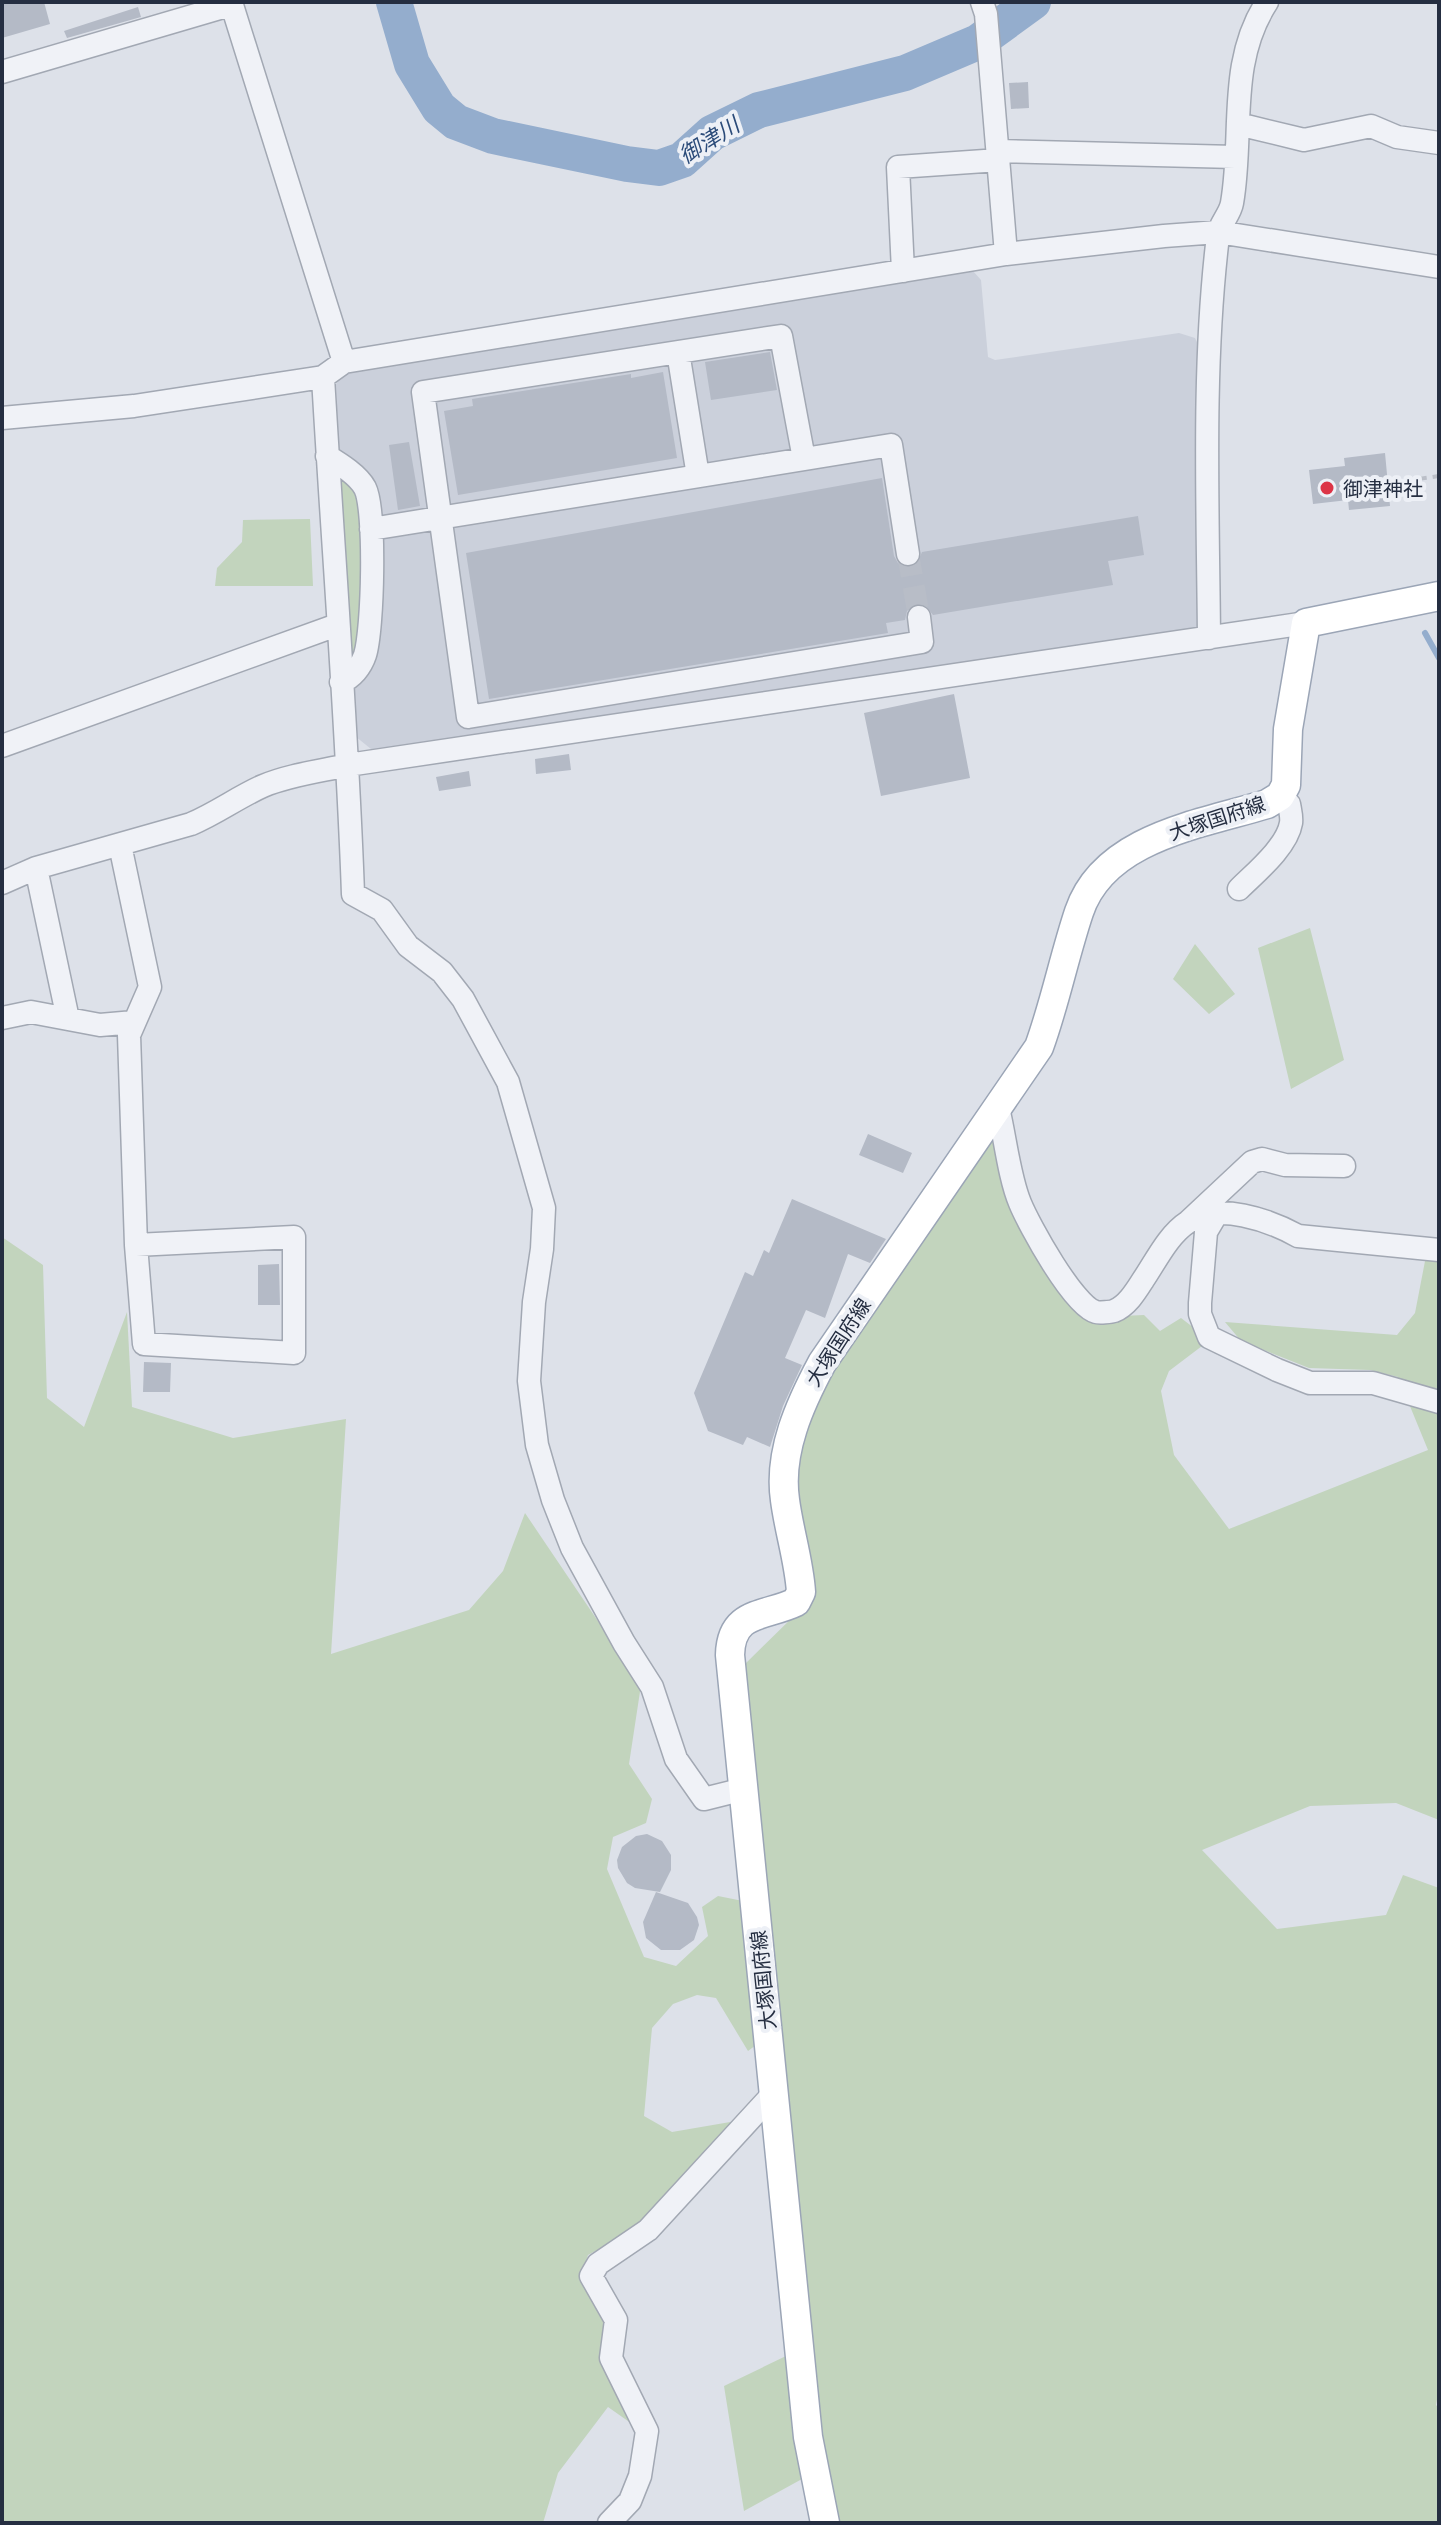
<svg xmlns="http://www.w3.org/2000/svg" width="1441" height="2525" font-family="'Asap Condensed','Noto Sans JP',sans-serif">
  <rect width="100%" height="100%" fill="#dde1e9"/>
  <path fill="#cbd0db" d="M973 271 981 280 988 357 995 360 1179 333 1195 338 1198 344 1201 622 1198 628 1191 632 381 752 371 749 355 736 342 575 336 384 344 374 350 370Z"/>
  <path fill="#c2d4bd" d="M342 478 350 483 363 506 359 651 351 667 340 479Z
    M310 519 313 586H215L217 568 242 542 243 520Z
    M1310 928 1344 1060 1291 1089 1258 948Z
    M1195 944 1235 994 1209 1014 1173 979Z
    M988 1140H994L1014 1209 1099 1317 1144 1315 1160 1331 1181 1318 1198 1331 1202 1346 1169 1371 1161 1391 1174 1455 1229 1529 1428 1450 1398 1377 1370 1370 1309 1368 1241 1341 1225 1322 1397 1335 1415 1313 1426 1256H1439V1820L1396 1803 1310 1806 1202 1850 1277 1929 1386 1915 1403 1875 1439 1888V2389L1436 2405 1439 2408V2523H837L818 2431 745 1664 799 1611 794 1492 796 1466 815 1396Z
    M2 1237 43 1265 47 1398 84 1427 127 1312 132 1407 233 1438 346 1419 331 1654 469 1610 503 1571 525 1513 641 1685 629 1764 652 1799 646 1823 613 1837 607 1869 644 1957 676 1966 708 1936 702 1907 718 1896 743 1901 760 2042 748 2051 716 1998 697 1995 673 2004 652 2028 644 2116 672 2132 736 2121 640 2227 588 2255 582 2274 606 2328 599 2359 635 2426 608 2407 558 2473 543 2523H2V1566L4 1555Z
    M786 2356 802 2479 744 2511 724 2386Z"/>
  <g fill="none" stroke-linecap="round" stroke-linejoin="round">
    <path stroke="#94adcd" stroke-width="6" d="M1425 633 1439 658"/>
    <path stroke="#94adcd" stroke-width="36" d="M394 2 412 64 439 108 456 122 493 136 627 164 659 168 682 160 712 133 759 110 905 73 978 42 1033 2"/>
  </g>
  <path fill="#b4bac6" d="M2 2H44L50 24 2 38Z
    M138 7 141 17 67 38 64 31Z
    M1028 82 1029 108 1011 109 1009 83Z
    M770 352 777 390 711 400 705 362Z
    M663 372 677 458 458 495 444 411 473 406 472 399 631 374V378Z
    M409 442 420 506 398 510 389 445Z
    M1385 453 1390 506 1349 510 1348 500 1313 504 1309 470 1345 466 1344 458Z
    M882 478 894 556 898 563 904 567 917 564 922 552 1138 516 1144 555 1108 561 1113 585 933 615 925 605 917 603 907 611 905 620 886 623 888 633 489 699 466 553Z
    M954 694 970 778 881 796 864 713Z
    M569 754 571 770 536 774 535 759Z
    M469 771 471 786 439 791 436 777Z
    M868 1134 912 1153 903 1173 859 1155Z
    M792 1199 886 1239 870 1263 848 1254 825 1318 806 1310 785 1358 802 1365 783 1406 770 1447 747 1437 743 1445 708 1431 694 1393 745 1272 753 1276 764 1250 769 1253Z
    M279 1264 280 1305H258V1265Z
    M144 1362 171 1363 170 1392H143Z
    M647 1834 662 1841 671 1855V1870L660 1892 635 1888 627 1883 618 1868 617 1860 622 1847 636 1836Z
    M656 1892 688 1903 697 1917 699 1925 694 1940 680 1950H661L646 1938 643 1922Z"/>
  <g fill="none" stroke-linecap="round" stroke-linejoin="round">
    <path stroke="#b8bdc7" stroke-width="22" stroke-dasharray="22 11" stroke-linecap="butt" d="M908 554 919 617"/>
    <defs>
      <path id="minor" d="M231 2 344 362
        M982 2 986 14 1006 254
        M2 72 230 5
        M1238 124 1304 140 1371 126 1397 137 1439 143
        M998 151 1235 157
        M903 271 898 167 999 160
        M678 352 698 476
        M323 377C333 550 347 722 353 894L382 910 408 946 442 972 463 999 508 1082 544 1208 542 1249 534 1302 529 1381 537 1445 553 1500 572 1548 624 1643 652 1687 676 1759 704 1799 744 1789
        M2 418 134 406 323 377 344 362 1006 254 1164 236 1218 232 1439 267
        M327 456C340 464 358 475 365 488 376 510 373 630 365 655 361 667 352 678 341 682
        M804 459 781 336 423 392 468 717 922 642 919 617
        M371 529 891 445 908 554
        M1209 638C1208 507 1202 367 1218 236 1219 224 1230 215 1232 203 1244 135 1227 63 1267 2
        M2 746 337 625
        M120 845 150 987 129 1035 136 1245 144 1344 294 1353V1237L136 1245
        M36 868 68 1019
        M2 883 36 868 191 824C217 813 238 797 263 786 289 775 321 771 348 765L1306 623
        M1239 889C1255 873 1287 847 1291 823 1292 817 1290 810 1289 804L1280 796
        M2 1018 31 1012 100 1025 134 1022
        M998 1108C1005 1136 1009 1177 1020 1203 1029 1225 1074 1307 1096 1312 1099 1313 1111 1312 1114 1311 1127 1306 1136 1291 1143 1280 1156 1261 1168 1235 1188 1222 1218 1202 1269 1220 1298 1236L1439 1250
        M1216 1215 1206 1232 1200 1303V1314L1209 1337 1277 1370 1310 1383H1373L1439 1402
        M1189 1221 1252 1162 1262 1159 1285 1165 1344 1166
        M609 2523 630 2501 640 2476 647 2431 611 2358 616 2320 591 2276 598 2264 648 2230 774 2093"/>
      <path id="major" d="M825 2523 808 2437 730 1655C731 1610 765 1617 796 1602L801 1592C799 1561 789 1531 785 1500 778 1452 800 1404 822 1363L1039 1047C1055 1003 1064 957 1079 912 1104 837 1202 824 1267 804L1280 796 1286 785 1288 729 1306 623 1439 596"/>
    </defs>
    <use href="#minor" stroke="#a2a8b3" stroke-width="25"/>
    <use href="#major" stroke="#9ba5b6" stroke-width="31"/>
    <path stroke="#bbbfc8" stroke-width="4" stroke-dasharray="6 6" stroke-linecap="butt" d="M1397 482 1439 476"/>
    <use href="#minor" stroke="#f0f2f7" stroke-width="22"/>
    <use href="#major" stroke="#fff" stroke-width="28"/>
  </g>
  <circle fill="#dc3446" stroke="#edf0f6" stroke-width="3" cx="1327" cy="488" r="8"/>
  <g text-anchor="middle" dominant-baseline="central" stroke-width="8" stroke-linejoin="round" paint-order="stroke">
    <g font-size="20" fill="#252e41" stroke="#edf0f6" text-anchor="start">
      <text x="1343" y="488">御津神社</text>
    </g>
    <g font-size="20" fill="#252e41" stroke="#edf0f6">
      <text transform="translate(1217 818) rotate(-18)">大塚国府線</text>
      <text transform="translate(838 1342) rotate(-57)">大塚国府線</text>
      <text transform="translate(763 1980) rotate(-96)">大塚国府線</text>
    </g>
    <g font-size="22" font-style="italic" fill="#2b4b79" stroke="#edf0f6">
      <text transform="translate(709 140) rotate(-32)">御津川</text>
    </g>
  </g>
  <rect width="1441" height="2525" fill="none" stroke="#252e41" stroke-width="8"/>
</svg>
